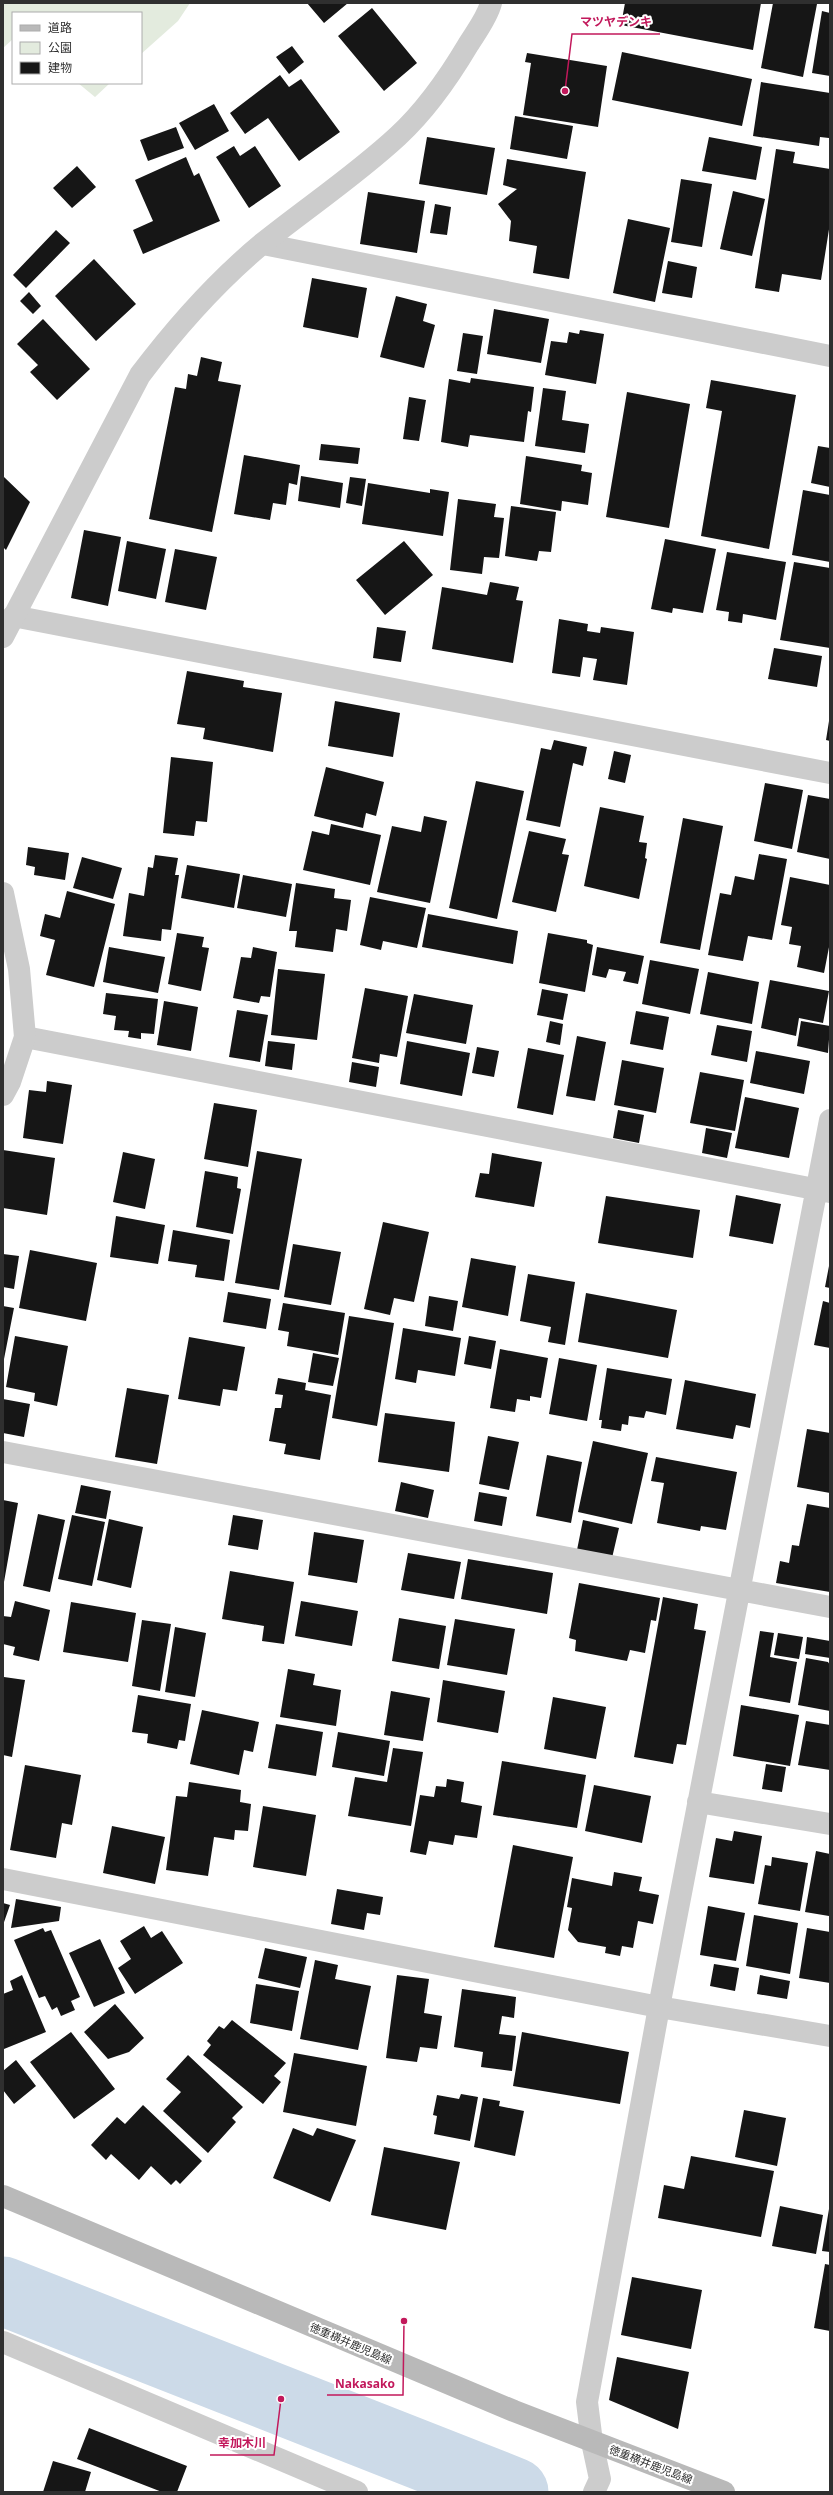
<svg xmlns="http://www.w3.org/2000/svg" width="833" height="2495" font-family="'Open Sans','Noto Sans JP',sans-serif">
  <rect width="100%" height="100%" fill="#fff"/>
  <path fill="#e3ebde" d="M3 3H190L178 21 141 54V13H13V39L3 48Z
    M78 83H110L95 97Z"/>
  <g fill="none" stroke-linecap="round" stroke-linejoin="round">
    <path stroke="#ccdae8" stroke-width="69" d="M3 2291 514 2492"/>
  </g>
  <path fill="#161616" d="M307 3H348L324 23Z
    M625 3H761L753 50 621 25Z
    M773 3 817 4 803 77 761 68Z
    M372 8 417 63 384 91 338 36Z
    M822 11 830 13V76L812 73Z
    M292 46 304 62 289 74 276 57Z
    M622 52 752 79 742 126 612 100Z
    M527 53 607 66 598 127 523 115 531 63 525 62Z
    M280 75 289 87 301 79 340 132 299 161 268 118 245 134 230 113Z
    M761 82 830 93 829 138 820 137 819 146 753 136Z
    M214 104 229 131 195 150 179 123Z
    M515 116 573 126 567 159 510 149Z
    M176 127 184 148 148 161 140 140Z
    M427 137 495 148 487 195 419 184Z
    M709 137 762 147 756 180 702 171Z
    M234 146 240 156 255 146 281 186 249 208 216 157Z
    M776 149 795 152 793 163 830 169V223L821 280 782 274 779 292 755 288Z
    M186 157 194 176 199 173 220 221 143 254 133 230 153 221 135 180Z
    M507 159 586 172 569 279 533 273 537 246 509 241 511 221 498 204 517 189 503 185Z
    M77 166 96 187 72 208 53 188Z
    M681 179 712 184 702 247 671 242Z
    M733 191 765 199 752 256 720 249Z
    M368 192 425 201 417 253 360 244Z
    M435 204 451 207 447 235 430 233Z
    M628 219 670 228 655 302 613 293Z
    M56 230 70 243 26 288 13 275Z
    M94 259 136 304 96 341 55 296Z
    M668 261 697 267 692 298 662 293Z
    M312 278 367 288 358 338 303 327Z
    M29 292 41 306 33 314 20 301Z
    M396 296 427 304 423 321 435 325 424 368 380 357Z
    M494 309 549 319 541 363 487 354Z
    M43 319 90 369 57 400 30 372 38 365 17 344Z
    M580 330 604 334 596 384 545 375 551 341 567 343 569 332 579 334Z
    M463 333 483 336 477 374 457 371Z
    M201 357 222 362 218 381 241 385 212 532 149 519 175 387 186 389 188 374 197 376Z
    M471 378 534 387 531 412 528 411 524 442 470 435 468 447 441 442 449 379 470 383Z
    M711 380 796 395 769 549 701 536 722 411 706 408Z
    M543 388 566 391 562 420 589 424 585 453 535 446Z
    M627 392 690 404 669 528 606 517Z
    M409 397 426 400 419 441 403 439Z
    M321 444 360 448 358 464 319 460Z
    M818 446 830 448V487L811 483Z
    M244 455 300 465 297 485 289 483 286 505 273 503 270 520 234 514Z
    M526 456 582 465 581 471 592 473 588 505 562 501 561 511 520 504Z
    M301 476 343 483 340 508 298 501Z
    M4 477 30 502 6 550 3 547Z
    M350 477 366 479 362 506 346 503Z
    M368 483 430 493V489L449 492 443 536 362 524Z
    M803 490 830 495V562L792 555Z
    M458 499 496 504 494 517 504 518 499 558 484 557 482 574 450 570Z
    M511 506 556 512 551 552 539 551 537 561 505 556Z
    M84 530 121 537 108 606 71 598Z
    M665 539 716 549 703 613 673 608 672 613 651 609Z
    M127 541 166 549 156 599 118 591Z
    M404 541 433 575 385 615 356 580Z
    M175 549 217 557 206 610 165 602Z
    M727 552 786 562 776 620 743 614 742 623 728 621 729 612 716 610Z
    M794 562 830 568V648L780 640Z
    M490 582 519 587 516 600 523 601 513 663 432 649 442 587 487 595Z
    M559 619 588 624 587 631 600 633 601 627 634 632 627 685 593 680 597 659 583 657 580 677 552 673Z
    M377 627 406 631 401 662 373 658Z
    M774 648 822 656 817 687 768 679Z
    M187 671 244 681 243 687 282 693 273 752 203 739 205 728 177 724Z
    M335 701 400 713 393 757 328 746Z
    M829 721H830V741L826 740Z
    M554 740 587 747 583 766 573 763 560 827 526 820 541 748 551 750Z
    M614 751 631 755 625 783 608 779Z
    M171 757 213 762 207 822 196 821 194 836 163 833Z
    M326 767 384 782 376 816 366 813 363 828 314 816Z
    M476 781 524 791 497 919 449 908Z
    M765 783 803 790 792 849 754 841Z
    M808 795 830 799V859L797 852Z
    M600 807 644 816 639 842 647 843 645 858 647 859 639 899 584 886Z
    M424 816 447 821 430 903 377 892 392 826 421 832Z
    M683 818 723 826 700 950 660 943Z
    M331 824 381 835 370 885 303 870 312 831 329 835Z
    M529 831 566 839 562 854 569 855 556 912 512 902Z
    M28 847 69 853 65 880 34 875 35 867 26 865Z
    M759 854 787 859 772 940 748 936 743 961 708 955 720 893 731 895 735 876 754 880Z
    M155 855 178 858 175 875H179L171 930 162 929 161 941 123 936 129 893 144 896 148 867 153 868Z
    M82 857 122 868 113 899 73 888Z
    M187 865 240 874 234 908 181 898Z
    M243 875 292 884 286 917 237 908Z
    M790 877 830 885V942L824 973 797 967 801 946 789 944 792 927 781 925Z
    M296 883 335 889 334 898 351 900 347 931 336 929 333 952 295 947 297 931H289Z
    M67 891 115 904 94 987 46 975 55 940 40 936 45 914 60 918Z
    M370 897 426 908 417 948 383 941 381 950 360 945Z
    M428 914 518 931 513 964 422 947Z
    M177 933 204 937 202 947 209 948 201 991 168 984Z
    M548 933 587 940V943L593 945 585 992 539 983Z
    M109 947 165 957 158 993 103 982Z
    M253 947 277 952 270 997 261 996 259 1003 233 998 241 957 251 958Z
    M597 947 644 956 638 984 623 981 626 972 609 969 606 978 592 975Z
    M650 960 699 969 690 1014 642 1004Z
    M278 969 325 974 317 1040 271 1035Z
    M708 972 759 982 752 1024 700 1014Z
    M770 980 829 991 823 1023 799 1018 796 1036 761 1028Z
    M365 988 408 996 397 1057 380 1054 379 1063 352 1058Z
    M542 989 568 994 563 1020 537 1015Z
    M106 993 158 999 154 1034 141 1033V1039L128 1037 129 1031 114 1030 116 1016 103 1014Z
    M414 994 473 1005 466 1044 406 1033Z
    M164 1001 198 1007 191 1051 157 1045Z
    M237 1010 268 1015 260 1062 229 1057Z
    M636 1011 669 1017 663 1050 630 1044Z
    M550 1021 563 1024 560 1045 546 1042Z
    M801 1021 830 1026 828 1053 797 1046Z
    M717 1025 752 1031 747 1062 711 1055Z
    M577 1036 606 1042 595 1101 566 1096Z
    M268 1041 295 1044 292 1070 265 1066Z
    M407 1041 470 1053 462 1096 400 1084Z
    M477 1047 499 1051 494 1077 472 1073Z
    M528 1048 564 1055 553 1115 517 1108Z
    M756 1051 810 1061 804 1094 750 1083Z
    M622 1060 664 1068 656 1113 614 1105Z
    M352 1062 379 1067 376 1087 349 1082Z
    M700 1072 744 1080 735 1131 690 1123Z
    M47 1081 72 1085 63 1144 23 1138 29 1090 46 1092Z
    M745 1097 799 1108 789 1158 735 1148Z
    M214 1103 257 1110 248 1167 204 1159Z
    M618 1110 644 1115 639 1143 613 1138Z
    M706 1128 732 1133 727 1158 702 1153Z
    M3 1150 55 1158 47 1215 3 1208Z
    M257 1151 302 1159 279 1290 235 1283Z
    M123 1152 155 1159 145 1209 113 1202Z
    M492 1153 542 1162 534 1207 475 1197 480 1173 489 1174Z
    M205 1171 238 1177 237 1188 241 1189 233 1234 196 1227Z
    M736 1195 781 1204 773 1244 729 1236Z
    M606 1196 700 1210 693 1258 598 1243Z
    M116 1216 165 1225 158 1264 110 1257Z
    M383 1222 429 1232 414 1302 394 1298 390 1315 364 1309Z
    M173 1230 230 1240 224 1281 195 1277 197 1265 168 1261Z
    M293 1244 341 1252 331 1305 284 1297Z
    M30 1250 97 1263 86 1321 19 1308Z
    M3 1254 19 1256 14 1289 3 1287Z
    M471 1258 516 1266 508 1316 462 1307Z
    M829 1266H830V1288L825 1287Z
    M528 1274 575 1282 565 1345 548 1342 551 1327 520 1321Z
    M228 1292 271 1299 266 1329 223 1322Z
    M586 1293 677 1310 668 1358 578 1342Z
    M429 1296 458 1301 453 1331 425 1326Z
    M823 1301 830 1303V1348L814 1345Z
    M283 1303 345 1313 338 1355 287 1346 289 1332 278 1330Z
    M3 1306 14 1308 4 1359H3Z
    M349 1316 394 1323 377 1426 332 1418Z
    M403 1328 461 1338 455 1376 418 1370 416 1383 395 1379Z
    M15 1336 68 1346 57 1406 34 1401 35 1393 6 1387Z
    M469 1336 496 1341 491 1369 464 1364Z
    M189 1337 245 1347 237 1391 223 1389 220 1406 178 1399Z
    M500 1349 548 1358 541 1398 530 1396V1401L517 1399 515 1412 490 1408Z
    M313 1353 339 1358 333 1386 308 1382Z
    M559 1358 597 1365 587 1421 549 1414Z
    M607 1368 672 1379 666 1415 646 1411 644 1418 629 1416 628 1425 622 1424 621 1431 601 1428 602 1420H599Z
    M278 1378 306 1383 305 1390 331 1395 320 1460 284 1454 286 1444 269 1441 275 1408H281L283 1395 275 1394Z
    M685 1380 756 1394 750 1428 736 1425 733 1439 676 1429Z
    M127 1388 169 1395 157 1464 115 1457Z
    M3 1399 30 1404 24 1437 3 1433Z
    M385 1413 455 1422 449 1472 378 1462Z
    M807 1429 830 1433V1493L797 1487Z
    M488 1436 519 1442 509 1490 479 1484Z
    M593 1441 648 1453 632 1524 578 1512Z
    M547 1455 582 1462 571 1523 536 1516Z
    M656 1457 737 1472 726 1530 701 1526 700 1531 657 1523 664 1483 651 1481Z
    M401 1482 434 1490 428 1518 395 1511Z
    M81 1485 111 1491 106 1519 75 1513Z
    M479 1492 507 1497 502 1526 474 1521Z
    M3 1500 18 1503 4 1582H3Z
    M807 1504 830 1508V1592L776 1583 780 1561 789 1563 792 1545 799 1546Z
    M38 1514 65 1520 50 1592 23 1586Z
    M72 1515 105 1522 92 1586 58 1579Z
    M233 1515 263 1520 258 1550 228 1545Z
    M109 1519 143 1527 131 1588 97 1580Z
    M583 1520 619 1528 612 1558 577 1550Z
    M314 1532 364 1540 357 1583 308 1575Z
    M408 1553 461 1562 454 1599 401 1590Z
    M468 1559 553 1573 547 1614 461 1599Z
    M230 1571 294 1582 284 1644 262 1641 264 1626 222 1619Z
    M579 1583 660 1598 656 1621 651 1620 645 1653 630 1650 627 1661 575 1651 576 1640 569 1638Z
    M663 1597 698 1604 694 1629 706 1631 686 1745 677 1744 673 1764 634 1757Z
    M15 1601 50 1610 39 1661 13 1655 15 1647 3 1644V1616L11 1617Z
    M301 1601 358 1611 352 1646 295 1636Z
    M71 1602 136 1613 128 1662 63 1652Z
    M399 1618 446 1626 439 1669 392 1661Z
    M455 1619 515 1629 507 1675 447 1665Z
    M142 1620 171 1624 160 1691 132 1686Z
    M175 1627 206 1633 195 1697 165 1692Z
    M760 1631 774 1633 770 1657 797 1662 790 1703 749 1696Z
    M778 1633 803 1637 799 1659 774 1655Z
    M807 1637 830 1641V1658L805 1654Z
    M806 1658 828 1662 830 1665V1711L798 1705Z
    M288 1669 315 1674 313 1685 341 1690 336 1726 280 1717Z
    M4 1677 25 1680 12 1757 3 1755Z
    M443 1680 505 1691 498 1733 437 1722Z
    M391 1691 430 1698 423 1741 384 1735Z
    M138 1695 191 1704 185 1741 179 1740 177 1749 147 1743 148 1734 132 1732Z
    M553 1697 606 1707 596 1759 544 1749Z
    M741 1705 799 1715 790 1766 733 1756Z
    M202 1710 259 1722 253 1752 244 1750 239 1775 190 1764Z
    M806 1721 830 1725V1770L798 1765Z
    M276 1724 323 1732 316 1776 268 1768Z
    M338 1732 390 1741 384 1776 332 1767Z
    M393 1748 423 1752 411 1826 348 1816 355 1777 387 1782Z
    M502 1761 586 1775 577 1828 493 1815Z
    M766 1764 786 1767 782 1792 762 1789Z
    M25 1765 81 1775 72 1825 62 1823 56 1858 10 1850Z
    M447 1779 464 1782 461 1802 482 1806 477 1838 455 1835 453 1845 429 1841 426 1855 410 1852 420 1795 434 1797 436 1786 446 1787Z
    M189 1782 241 1790 240 1802 251 1804 248 1831 235 1830 234 1840 214 1837 208 1876 166 1870 176 1796 187 1797Z
    M594 1785 651 1796 642 1843 585 1831Z
    M263 1806 316 1815 306 1876 253 1867Z
    M112 1826 165 1837 155 1884 103 1873Z
    M734 1831 762 1836 754 1884 709 1877 716 1838 732 1841Z
    M513 1845 573 1857 554 1958 494 1947Z
    M816 1851 830 1854 829 1916 805 1912Z
    M772 1857 808 1863 800 1911 758 1904 765 1865 771 1866Z
    M614 1872 642 1877 639 1891 659 1895 653 1924 638 1921 633 1948 622 1946 620 1956 605 1953 606 1947 578 1942 568 1930 572 1908 567 1907 572 1878 612 1886Z
    M337 1889 383 1897 380 1915 367 1913 364 1930 331 1924Z
    M16 1899 61 1907 59 1921 11 1928Z
    M3 1903 10 1905 3 1925Z
    M708 1906 745 1913 736 1961 700 1955Z
    M754 1915 798 1923 790 1974 746 1966Z
    M144 1926 151 1938 162 1931 183 1963 135 1994 118 1968 131 1959 120 1941Z
    M43 1928 45 1932 51 1930 80 1997 71 2001 75 2010 61 2016 57 2007 52 2010 45 1996 39 1998 14 1940Z
    M807 1928 830 1932V1983L799 1978Z
    M100 1939 125 1993 94 2007 69 1953Z
    M265 1948 307 1957 300 1988 258 1978Z
    M315 1960 338 1965 335 1979 371 1986 358 2050 300 2039Z
    M714 1964 739 1968 735 1991 710 1986Z
    M22 1975 46 2032 4 2049 3 1994 13 1990 10 1981Z
    M397 1975 429 1979 424 2013 442 2016 437 2049 420 2047 417 2062 386 2058Z
    M760 1975 790 1981 787 1999 757 1994Z
    M256 1984 299 1991 292 2031 250 2023Z
    M462 1989 516 1997 514 2018 502 2016 499 2034 516 2036 512 2071 481 2067 483 2052 454 2047Z
    M115 2004 144 2038 129 2052 108 2059 84 2032Z
    M232 2020 286 2063 274 2076 281 2082 263 2104 203 2055 211 2045 207 2041 219 2026 224 2029Z
    M71 2032 115 2089 74 2119 30 2062Z
    M522 2032 629 2052 620 2104 513 2086Z
    M294 2053 367 2066 356 2126 283 2112Z
    M188 2055 243 2107 232 2118 236 2122 208 2153 163 2111 181 2092 166 2079Z
    M16 2060 36 2086 14 2104 3 2090V2071Z
    M461 2094 478 2097 470 2141 434 2134 437 2116 433 2115 437 2095 459 2099Z
    M483 2098 500 2101 499 2106 524 2111 515 2156 474 2147Z
    M143 2105 202 2161 180 2184 176 2180 171 2185 151 2166 139 2180 111 2154 106 2160 91 2145 117 2117 125 2124Z
    M744 2110 786 2118 777 2166 735 2157Z
    M293 2128 313 2136 317 2128 356 2140 330 2202 273 2178Z
    M384 2147 460 2162 446 2230 371 2215Z
    M691 2156 774 2171 761 2237 658 2218 664 2185 684 2189Z
    M780 2206 823 2215 816 2254 772 2246Z
    M829 2209H830V2252L822 2251Z
    M825 2264 830 2265V2331L814 2328Z
    M632 2277 702 2290 691 2349 621 2335Z
    M617 2357 689 2372 678 2429 609 2400Z
    M89 2428 187 2466 177 2492H162L77 2459Z
    M53 2461 91 2472 85 2492H43Z"/>
  <g fill="none" stroke-linecap="round" stroke-linejoin="round">
    <path stroke="#ccc" stroke-width="22" d="M263 244 830 356
      M13 616 830 773
      M25 1037 830 1192
      M3 1452 830 1607
      M698 1802 830 1824
      M3 1879 659 2007 830 2036
      M3 2342 357 2492
      M594 2492 600 2479 592 2442 587 2402 659 2007 830 1120"/>
    <path stroke="#ccc" stroke-width="22" d="M3 637 140 375C177 326 216 282 263 243 308 207 356 175 398 136 425 111 449 77 468 45 476 32 487 18 491 3
      M3 893 19 969 25 1037 10 1082 3 1095"/>
    <path stroke="#b9b9b9" stroke-width="22" d="M3 2196 514 2411 724 2492"/>
  </g>
  <g text-anchor="middle" dominant-baseline="central" stroke-width="4" stroke-linejoin="round" paint-order="stroke">
    <g font-size="11" fill="#2f2f2f" stroke="#fff">
      <text transform="translate(351 2343) rotate(23)">徳重横井鹿児島線</text>
      <text transform="translate(651 2464) rotate(21)">徳重横井鹿児島線</text>
    </g>
  </g>
  <path fill="none" stroke="#c2185b" stroke-width="1.5" d="M565 91L572 34H660M404 2321L403 2395H327M281 2399L274 2455H210"/>
  <g fill="#c2185b" stroke="#fff" stroke-width="1.5">
    <circle cx="565" cy="91" r="4"/>
    <circle cx="404" cy="2321" r="4"/>
    <circle cx="281" cy="2399" r="4"/>
  </g>
  <g font-size="12" text-anchor="middle" font-weight="bold" fill="#c2185b" stroke="#fff" stroke-width="4" stroke-linejoin="round" paint-order="stroke">
    <text x="616" y="26">マツヤデンキ</text>
    <text x="365" y="2388">Nakasako</text>
    <text x="242" y="2447">幸加木川</text>
  </g>
  <rect width="833" height="2495" fill="none" stroke="#2f2f2f" stroke-width="8"/>
  <rect x="12" y="12" width="130" height="72" fill="#ffffff" stroke="#acacac"/>
  <rect x="20" y="25" width="20" height="6" fill="#b9b9b9" stroke="#acacac"/>
  <text x="48" y="32" font-size="12" fill="#2f2f2f">道路</text>
  <rect x="20" y="42" width="20" height="12" fill="#e3ebde" stroke="#acacac"/>
  <text x="48" y="52" font-size="12" fill="#2f2f2f">公園</text>
  <rect x="20" y="62" width="20" height="12" fill="#161616" stroke="#acacac"/>
  <text x="48" y="72" font-size="12" fill="#2f2f2f">建物</text>
</svg>
